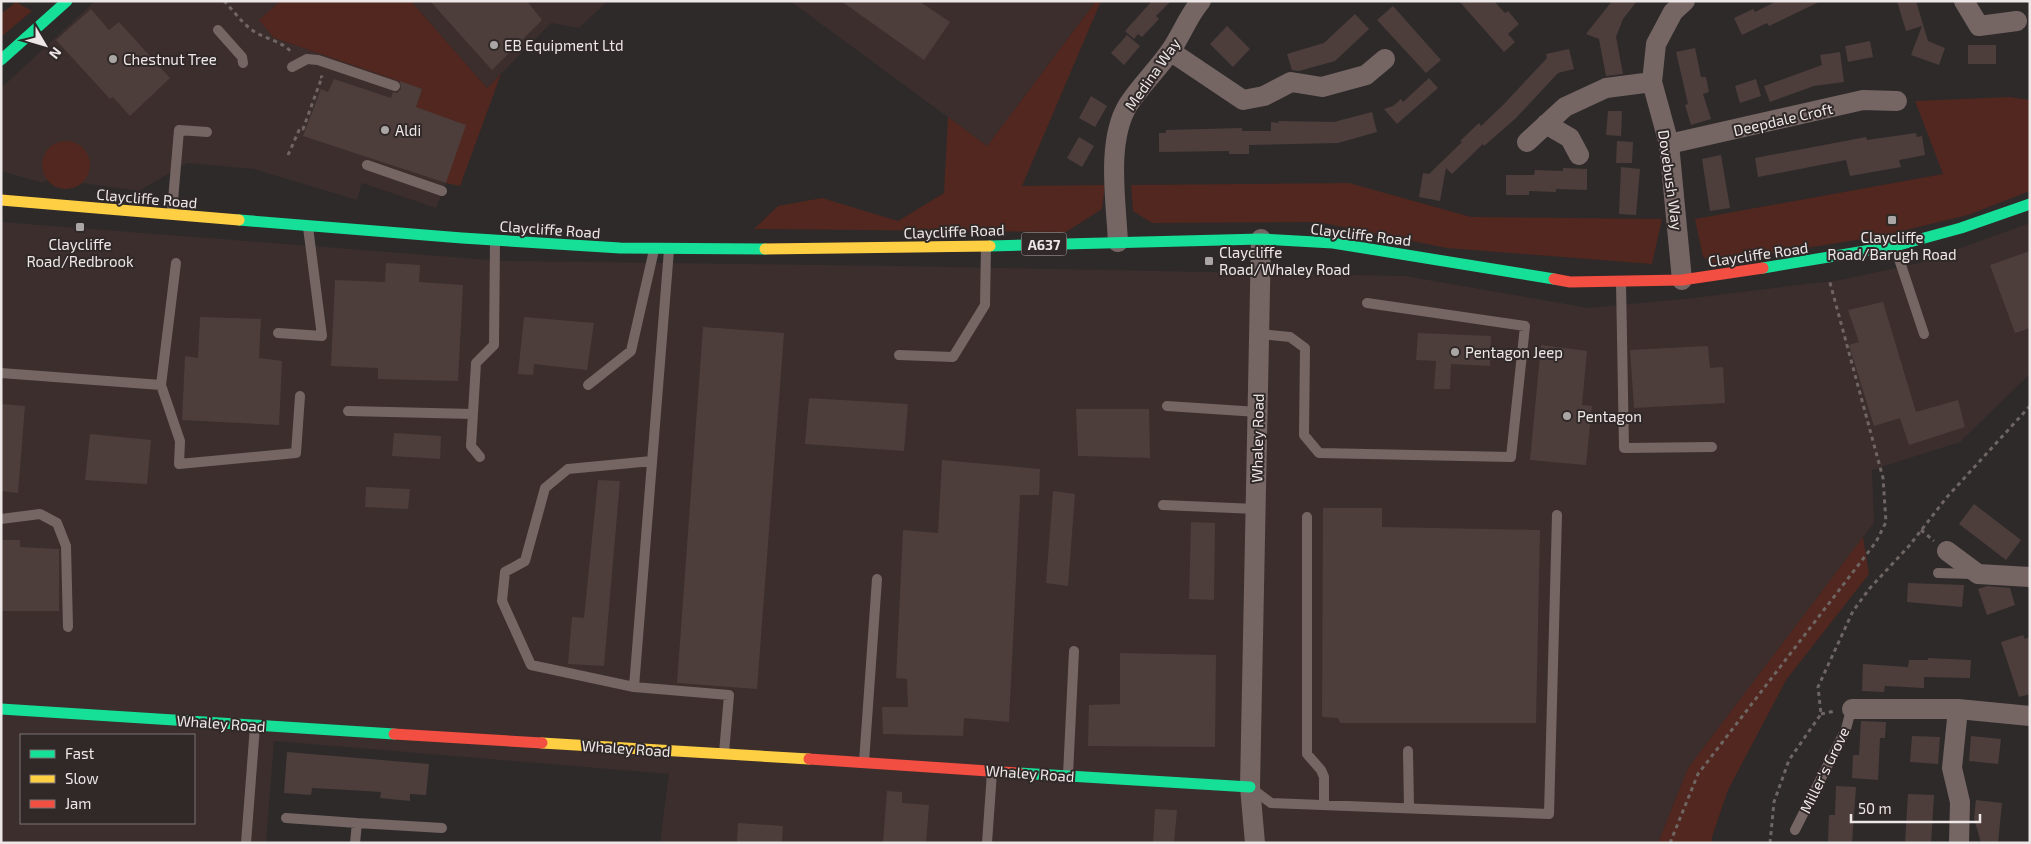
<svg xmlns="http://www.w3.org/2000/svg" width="2031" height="844" font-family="'Exo 2',sans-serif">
  <rect width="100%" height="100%" fill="#2e2a2a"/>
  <path fill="#3b2e2d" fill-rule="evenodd" d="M95 1H280L260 20 274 38 422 89 416 107 446 183 436 208 362 183 357 200 254 169 187 163 139 191 82 183 65 189 52 184 47 180 43 183 1 171V88Z
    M411 1H608L579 28 551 23 487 88Z
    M790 1H1096L987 146Z
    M1 222 504 261 901 266 1405 276 1589 308 1693 298 1840 280 1919 263 2030 223V374L1960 442 1872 470 1874 523 1688 768 1658 843H660L669 774 274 741 266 843H1ZM21 735H194V823H21Z"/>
  <path fill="#51271f" d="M280 1H411L487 88 501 74 460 186 446 183 416 107 422 89 274 38 259 20Z
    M1096 1H1101L1022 186 1105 185 1102 209 1066 232 754 229 778 206 822 198 898 221 944 193 948 117 987 146Z
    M16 2 32 11 1 37V14Z
    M2009 97 2030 100V191L1968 215 1881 236 1713 263 1703 257 1695 219 1943 174 1915 101Z
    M42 165a24 24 0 1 1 48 0a24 24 0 1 1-48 0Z
    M1349 183 1471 217 1662 219 1652 264 1447 248 1318 222 1152 223 1133 211 1131 185Z
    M1863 537 1869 574 1786 680 1728 790 1712 837V843H1658L1688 768Z"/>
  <path fill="#4d3e3c" d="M430 1H527L542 20 492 70Z
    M841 1H919L950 22 924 60Z
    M1152 1H1171L1156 16 1159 19 1142 37 1138 34 1134 39 1125 31Z
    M1459 1H1494L1505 13 1508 11 1519 24 1508 34 1515 42 1504 52Z
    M1612 1H1637L1623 19 1616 37 1623 74 1606 76 1599 39 1586 34Z
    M1777 1H1821L1769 26 1767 23 1742 35 1734 18 1753 9 1755 12Z
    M1897 1H1916L1928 41 1945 48 1939 65 1911 55 1922 26 1906 31Z
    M1393 6 1441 60 1426 73 1377 20Z
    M91 9 109 30 119 22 170 78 130 116 113 97 110 99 56 40Z
    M1355 14 1369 29 1335 61 1299 71 1292 70 1287 54 1324 43Z
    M1227 26 1250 49 1233 67 1210 44Z
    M1127 35 1140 46 1124 65 1111 53Z
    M1870 41 1873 57 1848 62 1845 46Z
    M1968 45H1996V64H1968Z
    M1695 48 1701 77H1706L1709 92 1703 94 1711 119 1691 125 1685 105 1688 104 1676 52Z
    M1569 49 1574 69 1558 73 1516 118 1484 146 1483 144 1452 174 1446 168 1440 201 1419 197 1423 173 1429 174 1462 142 1460 141 1479 123 1481 126 1503 105 1547 58 1546 54Z
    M1840 52 1844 82 1814 86 1770 102 1764 86 1822 65 1820 55Z
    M1429 78 1438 88 1397 124 1384 109 1393 106 1401 99 1403 102Z
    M334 79 391 98 393 92 397 93 401 89 400 81 422 89 416 107 466 125 446 183 303 136 321 89 328 92Z
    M1756 79 1761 96 1740 103 1735 86Z
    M1091 96 1107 106 1095 127 1079 118Z
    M1608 111H1622L1621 136 1606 135Z
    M1372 112 1377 132 1338 143 1249 145V154H1229V151L1159 152V133H1166V130L1242 128V131H1271V122L1279 123 1278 121 1334 122Z
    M1916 133 1917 137 1922 136 1925 155 1899 160 1901 167 1850 176 1846 160 1758 177 1755 158 1866 137 1867 140Z
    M1079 137 1094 146 1082 167 1067 158Z
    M1617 141 1633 142 1632 163H1616Z
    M1721 155 1730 208 1710 211 1702 159Z
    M1621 167 1640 169 1636 215 1619 214Z
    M1563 168 1587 169V190L1556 189V192L1529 191V195H1506V175H1534L1535 170 1563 171Z
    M2030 251V328L2015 333 1990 265Z
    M386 263 420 265 419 282 463 285 458 381 378 379V368L331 366 335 280 385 282Z
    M1883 302 1916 412 1958 400 1965 427 1909 445 1900 418 1874 426 1849 345 1859 342 1848 310Z
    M200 317 261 319 259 358 282 361 279 425 182 420 185 356 198 358Z
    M524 317 594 323 587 370 534 364 533 375 518 374Z
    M703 327 784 333 757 689 677 683Z
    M1418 333 1491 336 1490 366 1451 364 1450 389H1434L1436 361 1416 360Z
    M1541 345 1587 351 1582 405 1592 406 1586 465 1530 460Z
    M1708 346 1710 368 1723 367 1725 403 1634 408 1630 350Z
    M809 398 908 404 904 451 805 444Z
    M1 404 25 406 18 493 1 491Z
    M1076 409H1149L1150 458 1078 456Z
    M394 433 441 436 440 459 392 456Z
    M90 434 151 440 147 484 85 480Z
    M942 460 1040 469 1039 495H1020L1009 722 964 718 963 736 883 734 882 707H908L907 679 896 678 903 530 938 533Z
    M598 480 620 481 604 666 568 664 572 617 584 618Z
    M366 487 410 489 408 509 365 507Z
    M1053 491 1075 494 1068 586 1046 583Z
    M1974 504 2021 540 2006 560 1959 524Z
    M1323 508H1382V527L1540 530 1536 723H1340L1338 718 1322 717Z
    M1191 522 1215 523 1214 600 1189 599Z
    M1 540H20V547L59 549V611H1Z
    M1908 583 1964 585 1962 607 1907 602Z
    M1987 586 2010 588 2015 605 1987 615 1978 589Z
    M2023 635 2025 639 2030 637V694L2019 697 2001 642Z
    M1120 653 1216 655 1215 747 1088 746 1089 705 1120 704Z
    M1928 658 1971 660 1970 678 1924 677V688L1885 686 1884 692 1862 691 1863 664 1908 667 1909 660H1928Z
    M1861 721 1886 722 1885 738H1880L1878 780 1852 778 1853 755H1859Z
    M1912 736 1940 737 1938 764 1910 762Z
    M1971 736 2001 739 1998 764 1969 761Z
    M287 752 429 764 426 795 410 794V801L380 798 381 792 349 790 312 788 311 795 284 793Z
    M1836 786 1856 787 1852 843H1828L1829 815H1835Z
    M887 791 902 792V803L929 805 926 843H883Z
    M1908 794 1934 795 1931 843H1905Z
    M1976 800 2002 803 1998 843H1981L1974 818Z
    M1155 809 1177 810 1174 843H1153Z
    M738 823 783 826 782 843H737Z"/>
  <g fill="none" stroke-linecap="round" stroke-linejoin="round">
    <path stroke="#6f6664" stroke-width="3" stroke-dasharray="4 4" stroke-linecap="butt" d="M224 1C233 10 241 22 252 30 264 39 283 41 292 53
      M288 155 300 128 303 129 322 77H320
      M1921 530 1934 541
      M1821 714 1835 711
      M1670 843 1698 774 1876 542 1886 522 1883 478 1829 279
      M1770 843 1774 802 1789 760 1821 714 1818 687 1853 611 1870 588 1909 546 1947 497 2030 406"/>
    <path stroke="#756664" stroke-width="10" d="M218 30 242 57 243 63
      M292 67 307 59 318 60 395 86
      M367 165 442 191
      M172 212 179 130 207 132
      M1895 247 1924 334
      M669 250 634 687 729 695 724 753
      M1621 282 1624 448 1712 447
      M278 333 322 336 308 227
      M1259 334 1290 337 1305 348 1304 435 1319 453 1511 457 1525 326 1367 303
      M899 355 953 357 985 305 986 246
      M1 373 161 385 176 263
      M161 385 180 441 179 464 296 453 300 396
      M588 385 631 351 654 250
      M1167 406 1258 412
      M348 411 473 414
      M480 457 471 446 476 363 494 345 495 241
      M1163 505 1256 509
      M1307 517V754L1321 770 1324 777V805
      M1 519 40 514 57 523 66 546 68 627
      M1938 573 1974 574
      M634 687 531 665 502 601 505 572 525 561 545 488 568 469 652 461
      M1408 751 1409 808
      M864 762 877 579
      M1068 775 1074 651
      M1251 788 1271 803 1549 814 1557 515
      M286 818 357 823 355 843
      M357 823 442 828
      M1795 830 1846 729 1852 706
      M246 843 255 726
      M987 843 992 772"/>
    <path stroke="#756664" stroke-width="20" d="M1964 1 1979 26 2017 21
      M1170 51 1243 100 1264 96 1291 82 1322 87 1366 75 1385 59
      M1546 124 1570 138 1579 155
      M1527 142 1565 107 1606 88 1652 82
      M1669 144 1863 100 1897 101
      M1118 242C1116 201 1106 141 1128 105 1141 85 1158 69 1171 50 1182 34 1188 16 1201 1
      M1682 280 1669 144 1652 82 1656 44 1673 12 1685 1
      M1947 551 1978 574 2030 577
      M1852 709H1958
      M1255 843 1250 787 1261 239
      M1959 843 1960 802 1952 768 1958 709 2030 716"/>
    <path stroke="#16e098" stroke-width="11" d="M1 60 67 1
      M239 220 462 238 620 248 765 249
      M990 246 1261 239 1333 243 1554 279
      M1763 268 1895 246 1961 228 2030 204
      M1 709 394 734
      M1019 773 1250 787"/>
    <path stroke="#ffcf43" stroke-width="11" d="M1 200 239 220
      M765 249 990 246
      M542 743 809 759"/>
    <path stroke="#f24e42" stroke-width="11" d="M1554 279 1570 282 1682 280 1763 268
      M394 734 542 743
      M809 759 1019 773"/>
  </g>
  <g fill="#aaa6a5" stroke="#302928" stroke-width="2">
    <circle cx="494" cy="45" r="5"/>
    <circle cx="113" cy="59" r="5"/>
    <circle cx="385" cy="130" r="5"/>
    <rect x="1887" y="215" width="10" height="10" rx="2.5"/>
    <rect x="75" y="222" width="10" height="10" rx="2.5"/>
    <rect x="1204" y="256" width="10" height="10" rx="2.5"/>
    <circle cx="1455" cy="352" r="5"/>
    <circle cx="1567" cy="416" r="5"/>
  </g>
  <g text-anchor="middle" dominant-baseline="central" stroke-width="4" stroke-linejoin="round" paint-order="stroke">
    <rect fill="#302928" stroke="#b4afae" stroke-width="1" x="1021.5" y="232.5" width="45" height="23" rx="4"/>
    <g font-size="14" font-weight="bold" fill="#ede8e7">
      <text x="1044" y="244">A637</text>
    </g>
    <g font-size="15" fill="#ede8e7" stroke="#302928" text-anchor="start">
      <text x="504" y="45">EB Equipment Ltd</text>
      <text x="123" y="59">Chestnut Tree</text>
      <text x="395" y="130">Aldi</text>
      <text x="1892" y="237" text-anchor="middle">Claycliffe<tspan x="1892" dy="17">Road/Barugh Road</tspan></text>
      <text x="80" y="244" text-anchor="middle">Claycliffe<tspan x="80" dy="17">Road/Redbrook</tspan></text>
      <text x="1219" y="252">Claycliffe<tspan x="1219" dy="17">Road/Whaley Road</tspan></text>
      <text x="1465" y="352">Pentagon Jeep</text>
      <text x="1577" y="416">Pentagon</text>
    </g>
    <g font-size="15" fill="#ede8e7" stroke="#302928">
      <text transform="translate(1152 74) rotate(-55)">Medina Way</text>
      <text transform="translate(1783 119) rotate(-13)">Deepdale Croft</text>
      <text transform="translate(1671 180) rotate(82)">Dovebush Way</text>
      <text transform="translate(147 198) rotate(5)">Claycliffe Road</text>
      <text transform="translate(550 229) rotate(4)">Claycliffe Road</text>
      <text transform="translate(954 231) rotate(-2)">Claycliffe Road</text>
      <text transform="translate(1361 234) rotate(7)">Claycliffe Road</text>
      <text transform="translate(1758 254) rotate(-8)">Claycliffe Road</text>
      <text transform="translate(1257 438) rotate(-89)">Whaley Road</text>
      <text transform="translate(221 723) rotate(4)">Whaley Road</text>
      <text transform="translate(626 748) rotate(4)">Whaley Road</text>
      <text transform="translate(1824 770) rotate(-64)">Miller's Grove</text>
      <text transform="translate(1030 773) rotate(4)">Whaley Road</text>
    </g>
  </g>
  <rect width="2031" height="844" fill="none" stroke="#ede8e7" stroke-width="5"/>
  <rect x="20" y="734" width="175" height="90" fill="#302928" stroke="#7c7574"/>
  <rect x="30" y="750" width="25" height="8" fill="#16e098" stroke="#7c7574"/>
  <text x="65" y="759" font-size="15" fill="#ede8e7">Fast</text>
  <rect x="30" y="775" width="25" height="8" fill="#ffcf43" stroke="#7c7574"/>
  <text x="65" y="784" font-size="15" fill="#ede8e7">Slow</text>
  <rect x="30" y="800" width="25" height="8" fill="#f24e42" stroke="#7c7574"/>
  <text x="65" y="809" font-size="15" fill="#ede8e7">Jam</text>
  <g transform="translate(45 45) rotate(128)" stroke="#302928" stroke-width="4" paint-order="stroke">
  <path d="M0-4L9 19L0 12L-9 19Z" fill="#ede8e7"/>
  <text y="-8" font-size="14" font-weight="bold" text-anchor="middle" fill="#ede8e7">N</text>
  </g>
  <path d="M1851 814v8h129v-8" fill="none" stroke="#ede8e7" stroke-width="2.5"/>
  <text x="1858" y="814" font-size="15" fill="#ede8e7" stroke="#302928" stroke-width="4" paint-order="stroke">50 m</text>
</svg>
